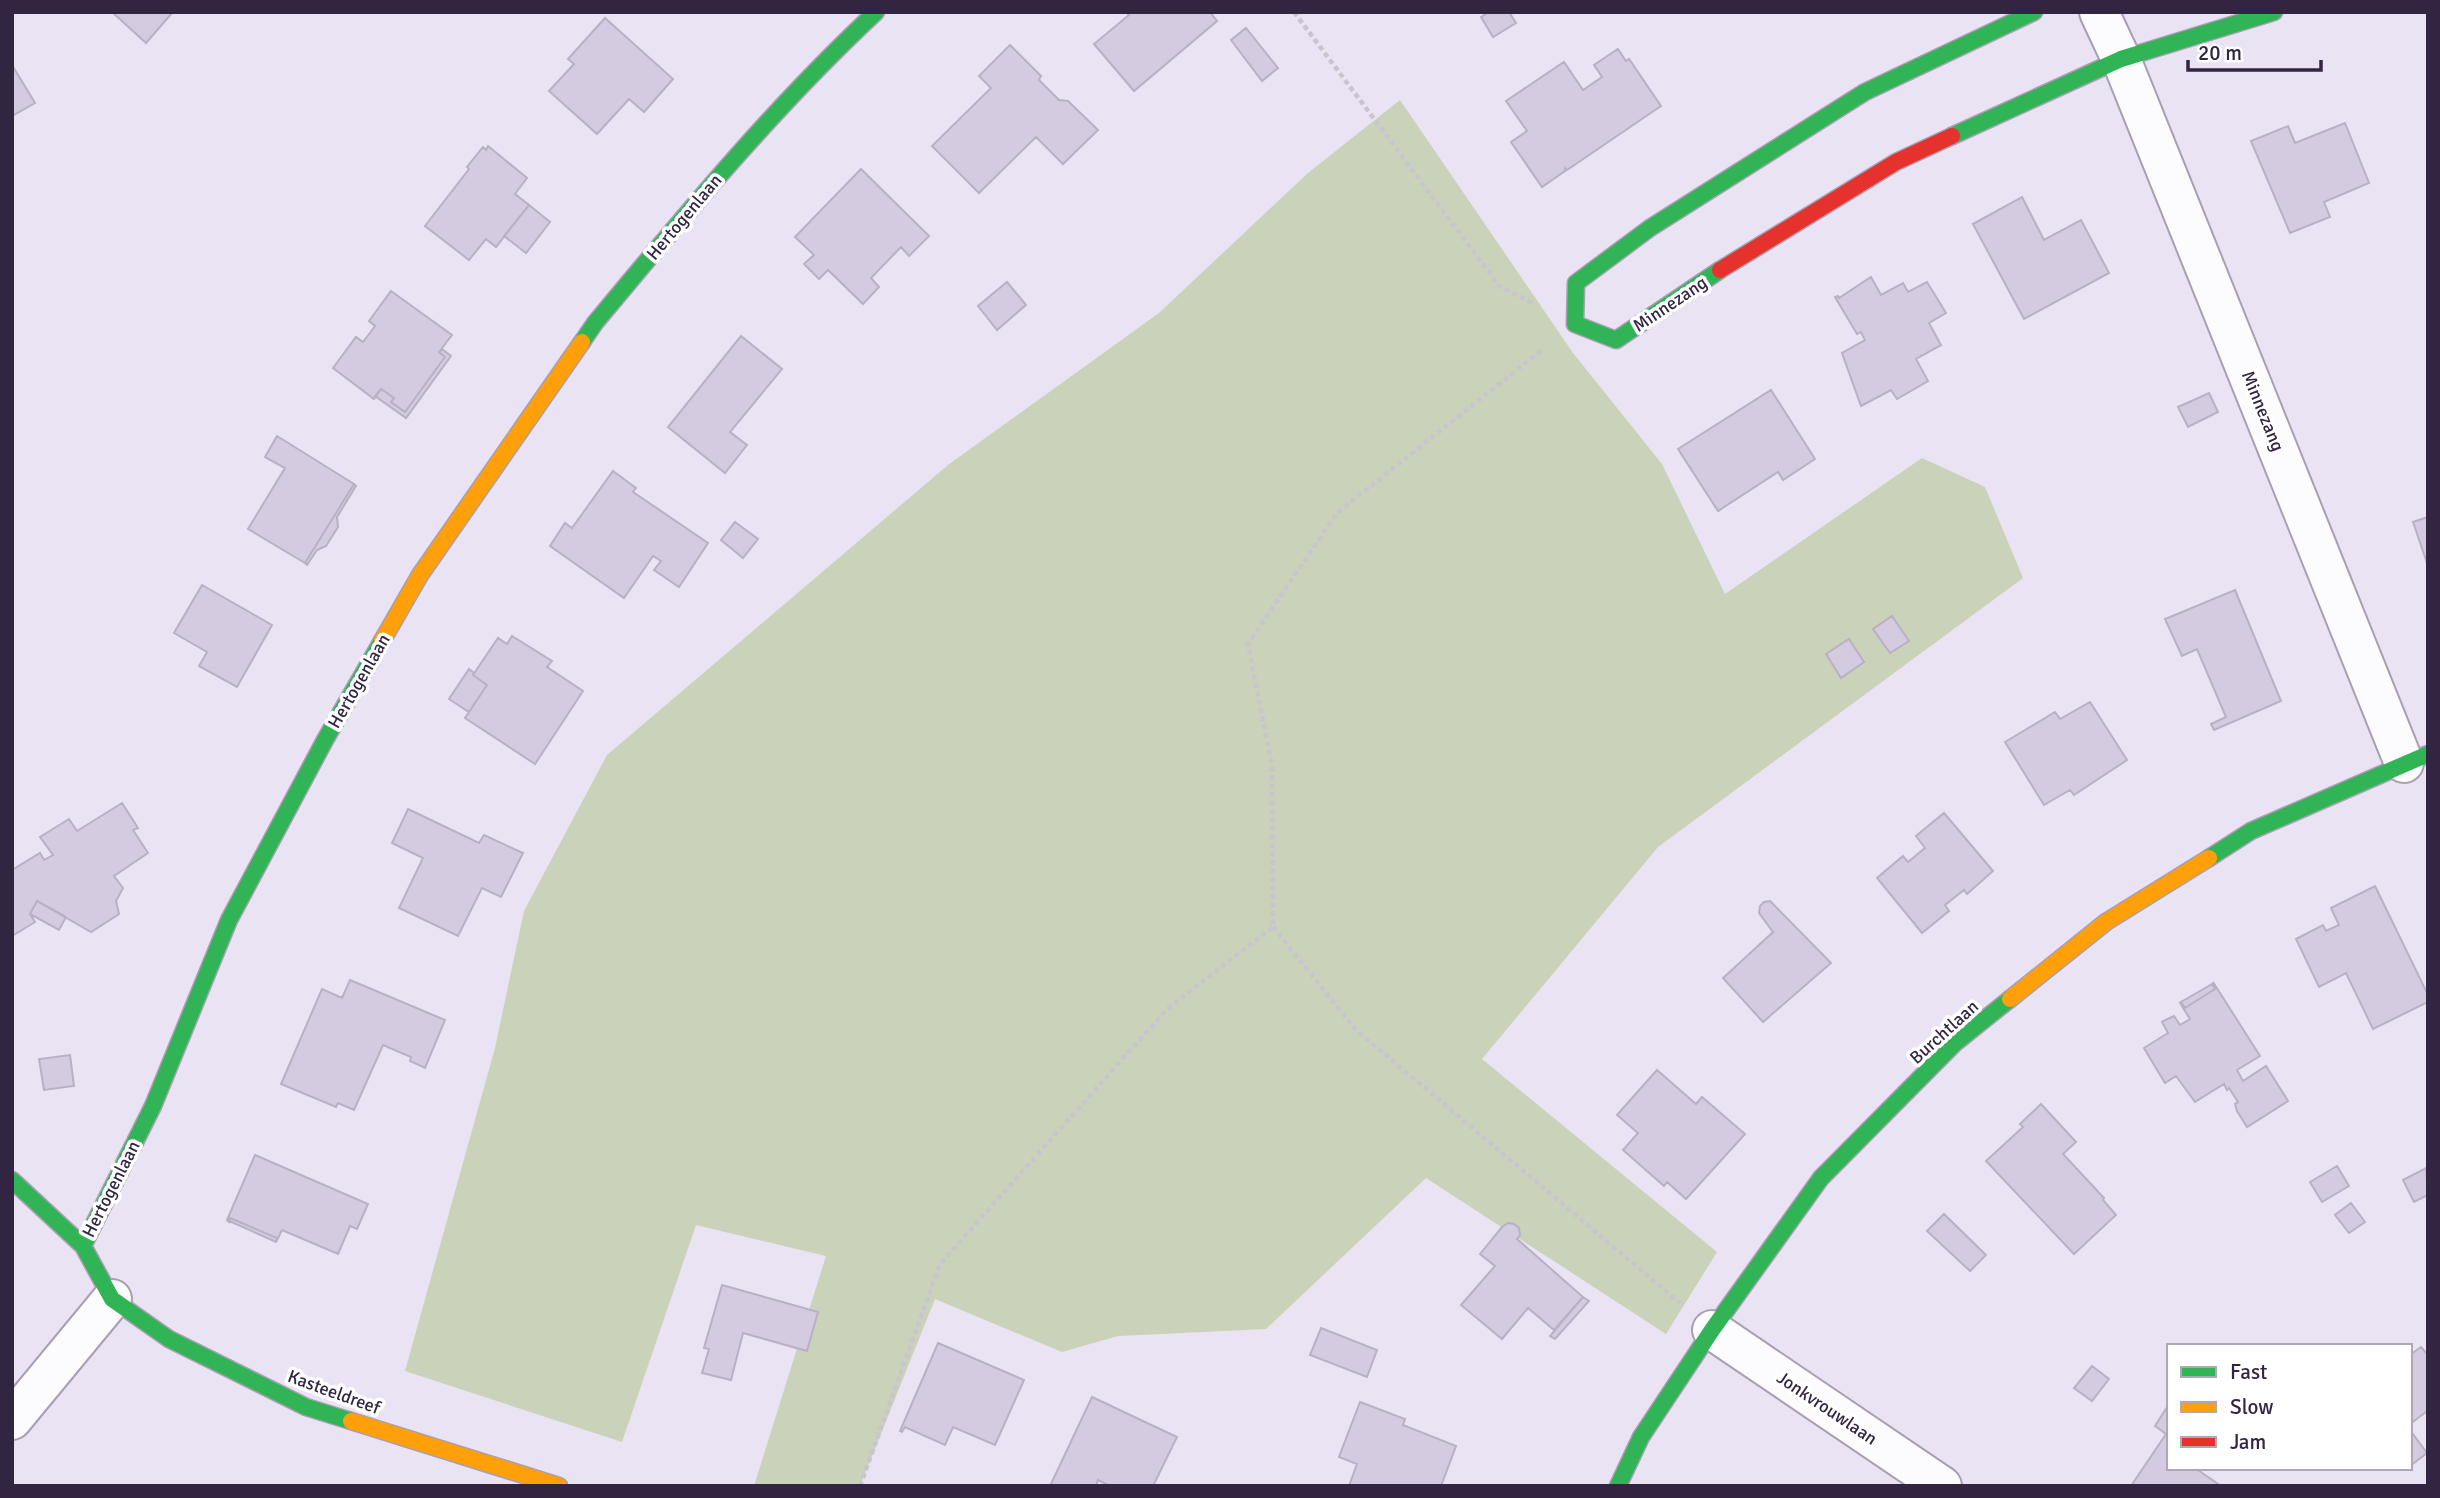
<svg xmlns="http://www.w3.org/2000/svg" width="2440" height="1498" font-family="Signika,sans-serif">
  <rect width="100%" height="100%" fill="#e9e3f3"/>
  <path fill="#cad2b9" d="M1400 100 1573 353 1662 464 1725 594 1922 458 1985 487 2023 578 1658 847 1482 1059 1717 1252 1666 1334 1426 1178 1266 1329 1118 1336 1062 1352 935 1299 860 1486H754L826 1256 696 1225 622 1442 405 1371 495 1048 524 911 607 755 948 465 1159 313 1308 173Z"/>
  <path fill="#d5cbe0" stroke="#b9b0c4" stroke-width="2" d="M112 12H173L146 43Z
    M1126 12H1210L1217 21 1134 91 1094 44 1129 15Z
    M1489 12H1509L1516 23 1493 37 1481 17Z
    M605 18 673 79 644 112 629 99 597 134 549 91 574 64 568 59Z
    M1246 28 1278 68 1262 81 1231 40Z
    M1010 45 1041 76 1039 80 1059 100 1068 101 1098 130 1063 164 1036 137 979 193 932 146 991 88 979 76Z
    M1618 49 1626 61 1629 59 1661 106 1567 170 1565 168V171L1542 187 1511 142 1527 131 1506 101 1564 62 1583 90 1602 77 1594 65Z
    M12 65 35 103 12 116Z
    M2345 123 2369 183 2324 202 2330 217 2290 233 2251 141 2288 126 2295 143Z
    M488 146 527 178 515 194 529 205 496 247 486 239 469 260 425 226 469 169 467 167 483 147 486 150Z
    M861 169 929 236 909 256 901 247 871 278 879 287 863 304 828 270 819 279 804 264 814 255 795 237Z
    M2022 197 2044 240 2081 220 2109 273 2024 319 1973 224Z
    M529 205 550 222 526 253 504 236Z
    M1871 277 1881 295 1903 283 1908 292 1927 282 1946 313 1929 323 1941 345 1916 359 1928 381 1897 399 1891 390 1861 406 1842 353 1865 340 1861 332 1857 334 1835 297 1838 296 1839 298Z
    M1007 282 1026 305 997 330 978 306Z
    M391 291 452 335 439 352 445 357 405 412 391 402 394 398 381 389 374 399 333 368 356 337 363 342 375 326 369 321Z
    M741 336 782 369 730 432 747 445 725 473 668 427Z
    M442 349 451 356 406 418 375 396 381 389 394 398 391 402 405 412 445 357 439 352Z
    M1771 390 1815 459 1783 480 1778 472 1718 511 1678 449Z
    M2209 393 2218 412 2188 427 2178 407Z
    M277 436 354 484 305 563 248 529 285 468 265 457Z
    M613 471 636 488 633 492 708 543 679 587 654 570 661 561 653 556 624 598 550 546 565 523 572 528Z
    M354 484 356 486 337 517 338 527 326 546 317 550 307 565 305 563Z
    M2428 517V566L2413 522Z
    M735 522 758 539 743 558 721 540Z
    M202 585 272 625 237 687 199 666 207 652 174 633Z
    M2235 590 2281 701 2214 730 2211 724 2226 717 2197 649 2182 656 2165 619Z
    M1892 616 1909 641 1890 653 1873 629Z
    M512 636 552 661 547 667 583 691 535 764 465 718 487 685 473 675 498 638 507 644Z
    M1849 639 1864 662 1841 678 1826 654Z
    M469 669 474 673 473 675 487 685 469 712 449 699Z
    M2090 702 2127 760 2074 795 2070 790 2044 805 2005 742 2055 712 2060 719Z
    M122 803 138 828 133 830 148 853 114 876 123 888 116 901 119 914 91 932 37 901 30 914 35 922 12 936V870L40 853 44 860 53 855 40 837 69 819 77 831Z
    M408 809 479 843 484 835 523 853 501 897 482 888 458 936 399 908 423 858 392 843Z
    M1944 813 1993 871 1967 894 1964 890 1945 905 1949 911 1922 933 1877 878 1903 856 1908 862 1925 848 1916 836Z
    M2375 886 2428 995V1002L2373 1029 2346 973 2319 987 2296 939 2323 925 2326 931 2339 925 2331 908Z
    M37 901 66 917 59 930 30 914Z
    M1770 901 1831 963 1763 1022 1723 978 1773 932 1759 913 1760 906 1764 902Z
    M350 980 445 1020 425 1068 410 1061 411 1057 383 1045 354 1110 338 1103 336 1107 281 1084 322 989 342 998Z
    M350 980 445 1020 425 1068 410 1061 411 1057 383 1045 354 1110 338 1103 336 1107 281 1084 322 989 342 998Z
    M2213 982 2260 1056 2237 1070 2243 1081 2266 1066 2288 1101 2247 1127 2237 1111 2235 1104 2238 1102 2229 1088 2227 1090 2224 1084 2195 1102 2176 1076 2165 1083 2144 1048 2168 1033 2162 1022 2163 1021 2174 1016 2180 1025 2190 1019 2180 1003 2181 1002 2185 1008 2215 989Z
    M2212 984 2215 989 2185 1008 2181 1002Z
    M70 1055 74 1086 44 1090 39 1059Z
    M1657 1070 1696 1104 1702 1097 1745 1134 1686 1199 1667 1182 1664 1186 1623 1150 1638 1133 1617 1115Z
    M2041 1104 2076 1142 2063 1154 2104 1198 2103 1200 2116 1215 2074 1254 1986 1161 2023 1127 2020 1124Z
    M255 1155 368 1204 357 1229 350 1226 338 1254 282 1230 276 1242 227 1220Z
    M255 1155 368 1204 357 1229 350 1226 338 1254 282 1230 276 1242 277 1238 230 1218 229 1222 227 1220Z
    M2337 1166 2349 1186 2322 1202 2310 1182Z
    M2426 1168 2428 1195 2414 1202 2403 1180Z
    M2351 1203 2365 1222 2349 1233 2335 1215Z
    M1944 1214 1986 1255 1970 1271 1927 1231Z
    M1508 1223 1514 1224 1519 1228 1520 1235 1517 1239 1583 1297 1554 1330 1528 1308 1502 1339 1461 1305 1495 1266 1480 1254 1502 1227Z
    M722 1285 818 1312 807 1351 743 1333 731 1380 702 1373 709 1349 704 1348Z
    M1583 1297 1589 1301 1555 1339 1550 1336Z
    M1321 1328 1377 1350 1367 1377 1310 1355Z
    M938 1343 1024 1380 995 1445 953 1427 945 1445 905 1427 902 1432 900 1431Z
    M2421 1347 2428 1355V1414L2426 1412 2410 1424V1355Z
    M2092 1366 2109 1379 2092 1401 2074 1388Z
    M1092 1397 1177 1437 1153 1486H1110L1098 1480 1096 1486H1050Z
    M1360 1402 1405 1419 1403 1425 1456 1446 1441 1486H1349L1357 1464 1339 1457Z
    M2169 1404V1468H2195L2221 1486H2131L2166 1434 2155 1426Z
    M2410 1430 2427 1453 2410 1466Z"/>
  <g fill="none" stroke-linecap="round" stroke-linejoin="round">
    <defs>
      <path id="street" d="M2099 12 2121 59 2404 763
        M1712 1330 1942 1486
        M12 1420 112 1299"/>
      <path id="fast" d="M1952 136 2121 59 2274 12
        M1720 270 1616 340 1575 324 1576 283 1650 228 1865 92 2034 12
        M582 342 595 323C684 216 774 107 876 12
        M2209 858 2251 831 2428 754
        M12 1180 83 1246 112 1299 169 1339 306 1407 351 1421
        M83 1246 153 1106 229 920 325 740 382 641
        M1618 1486 1641 1437 1712 1330 1821 1178 1955 1043 2010 999"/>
      <path id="slow" d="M382 641 420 575 582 342
        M2010 999 2106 922 2209 858
        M351 1421 559 1486"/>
      <path id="jam" d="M1720 270 1896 162 1952 136"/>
    </defs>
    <use href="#street" stroke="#a89fb3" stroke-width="42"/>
    <use href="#fast" stroke="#a89fb3" stroke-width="19"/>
    <use href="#slow" stroke="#a89fb3" stroke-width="19"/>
    <use href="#jam" stroke="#a89fb3" stroke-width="19"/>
    <path stroke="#c8c5ce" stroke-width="4.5" stroke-dasharray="5 3.5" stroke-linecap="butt" d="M1294 12 1500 287 1533 303
      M1273 927 1356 1030 1680 1303
      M860 1486 940 1264 1167 1009 1273 927 1272 766 1248 644 1337 513 1542 350"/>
    <use href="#street" stroke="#fcfbfd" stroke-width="38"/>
    <use href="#fast" stroke="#30b455" stroke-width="16"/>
    <use href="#slow" stroke="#ff9f0a" stroke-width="16"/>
    <use href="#jam" stroke="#e5322d" stroke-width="16"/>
  </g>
  <g text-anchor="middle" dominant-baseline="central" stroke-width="7" stroke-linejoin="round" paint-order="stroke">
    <g font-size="18" fill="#322542" stroke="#fff">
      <text transform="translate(684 217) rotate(-50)">Hertogenlaan</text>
      <text transform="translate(1670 304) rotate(-34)">Minnezang</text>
      <text transform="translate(2263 411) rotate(68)">Minnezang</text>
      <text transform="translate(359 681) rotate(-60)">Hertogenlaan</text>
      <text transform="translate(1944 1032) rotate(-42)">Burchtlaan</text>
      <text transform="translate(111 1189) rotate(-63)">Hertogenlaan</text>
      <text transform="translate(334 1392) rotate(20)">Kasteeldreef</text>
      <text transform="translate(1827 1408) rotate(34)">Jonkvrouwlaan</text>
    </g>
  </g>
  <rect width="2440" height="1498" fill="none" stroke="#322542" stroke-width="28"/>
  <rect x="2167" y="1344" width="245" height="126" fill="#ffffff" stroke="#ada8b3" stroke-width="2"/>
  <rect x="2181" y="1367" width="35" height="10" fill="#30b455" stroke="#ada8b3" stroke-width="2"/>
  <text x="2230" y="1379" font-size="21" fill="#322542">Fast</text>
  <rect x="2181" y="1402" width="35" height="10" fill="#ff9f0a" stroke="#ada8b3" stroke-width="2"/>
  <text x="2230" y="1414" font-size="21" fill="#322542">Slow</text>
  <rect x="2181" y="1437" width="35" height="10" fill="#e5322d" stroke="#ada8b3" stroke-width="2"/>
  <text x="2230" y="1449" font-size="21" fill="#322542">Jam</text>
  <path d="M2188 60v10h133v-10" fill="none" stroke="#322542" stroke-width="3.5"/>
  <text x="2198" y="60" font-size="21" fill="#322542" stroke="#ffffff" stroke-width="5" paint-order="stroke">20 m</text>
</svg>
